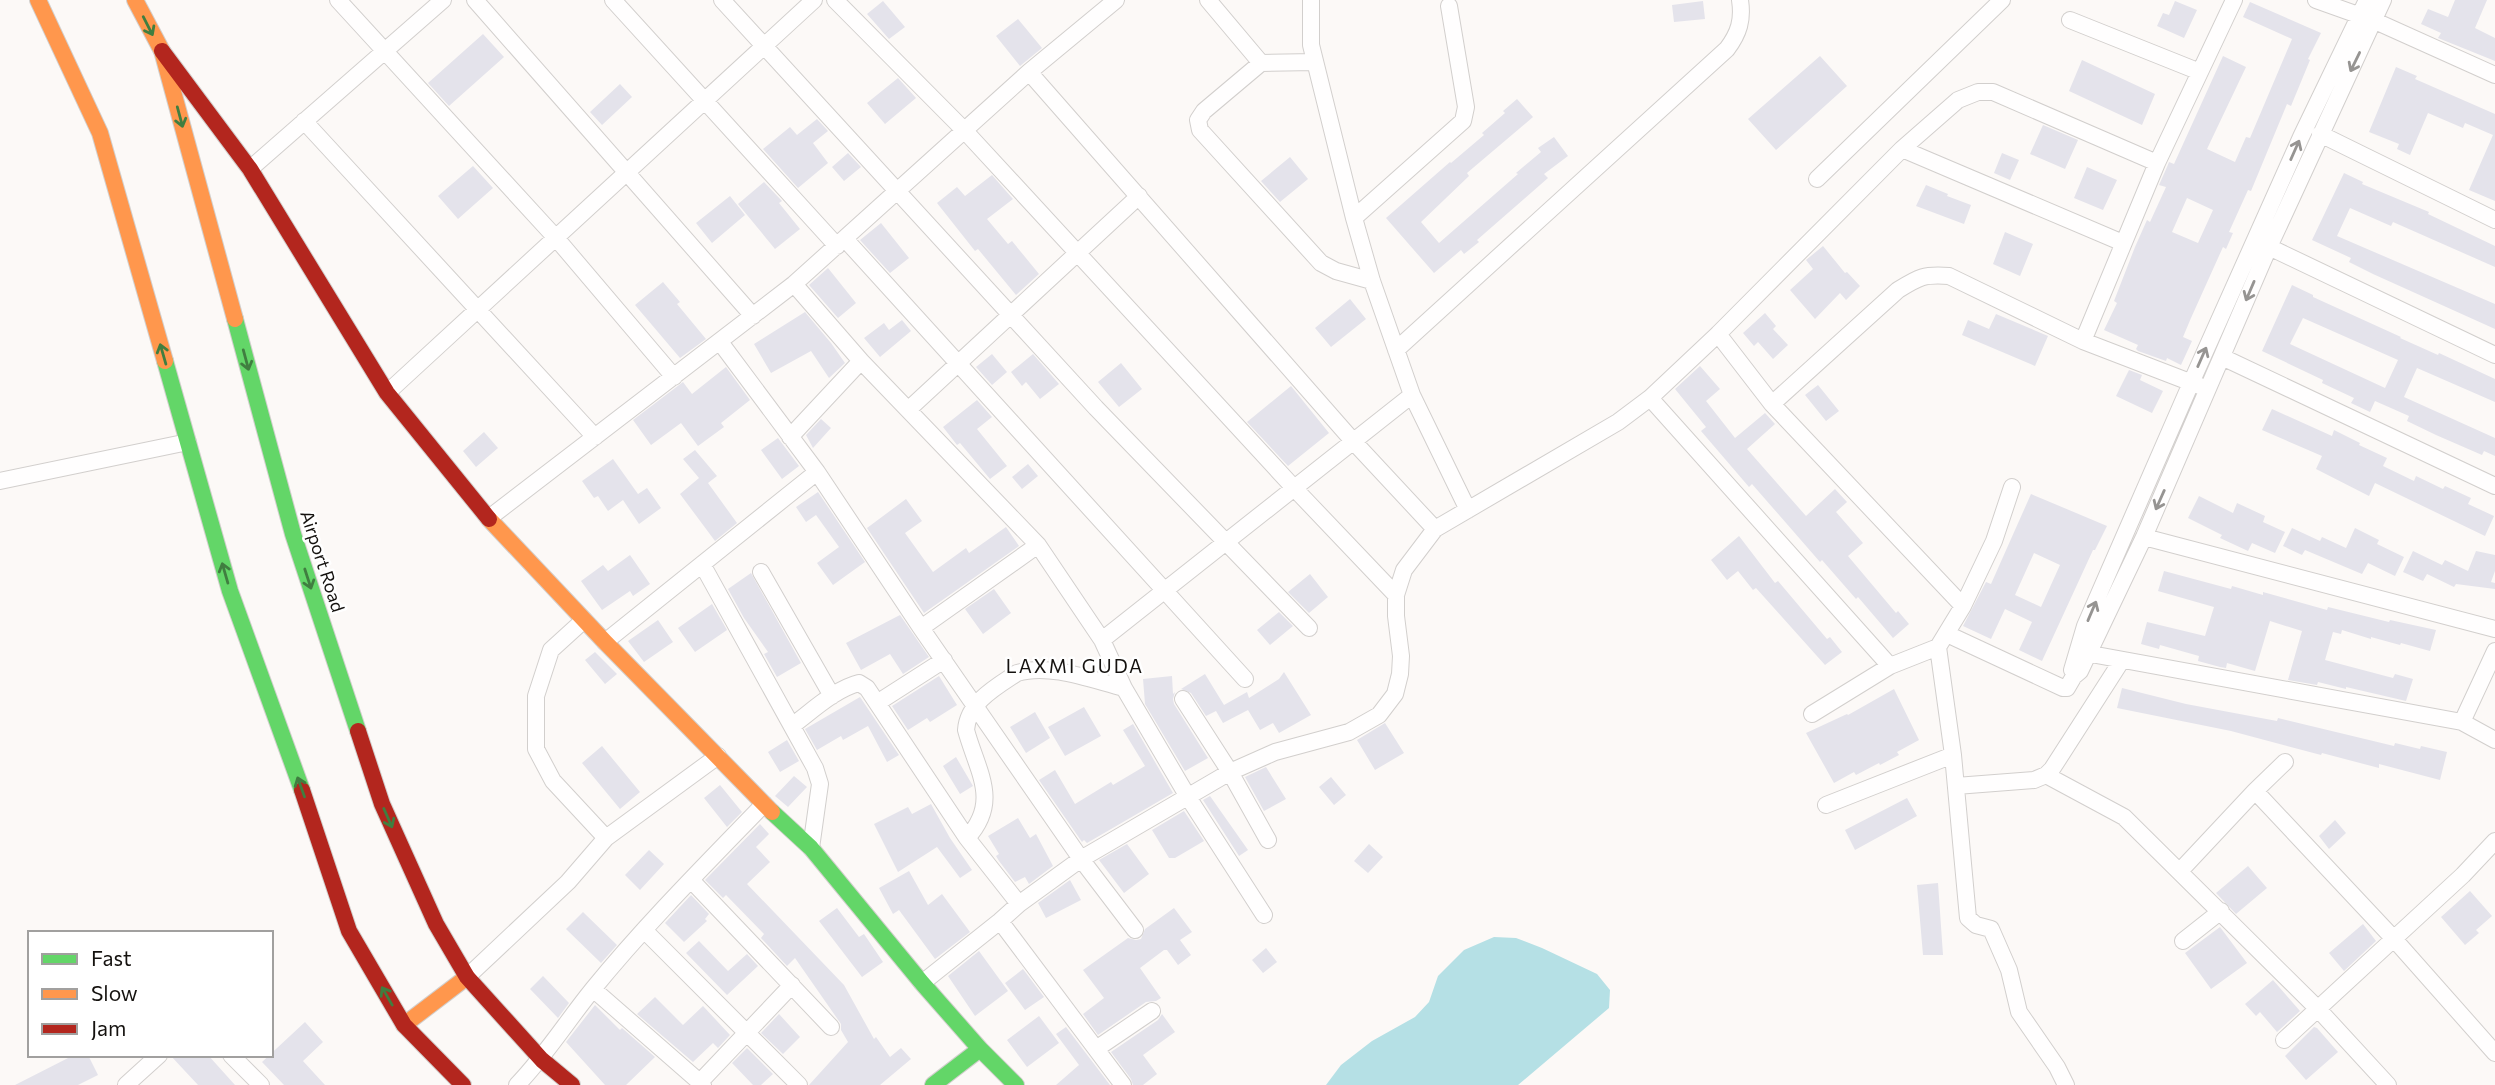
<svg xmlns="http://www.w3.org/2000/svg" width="2495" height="1085" font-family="Commissioner,sans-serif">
  <rect width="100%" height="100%" fill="#fcf9f7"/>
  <path fill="#b5e0e5" d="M1494 937 1516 938 1542 948 1597 974 1610 990 1609 1008 1518 1085H1326L1341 1065 1372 1041 1415 1017 1429 1002 1438 976 1464 950Z"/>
  <path fill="#e4e3eb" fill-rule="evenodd" d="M2455 0H2487L2475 28 2495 38V61L2438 38 2441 33 2421 24 2428 9 2448 17Z
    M883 1 905 27 889 39 867 14Z
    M1703 1 1705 19 1674 22 1672 5Z
    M2175 1 2197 10 2184 38 2157 26 2163 13 2169 15Z
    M2250 2 2321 33 2308 59 2310 60 2291 106 2287 104 2251 191 2248 190 2229 232 2233 233 2226 249 2223 247 2191 318 2183 337 2192 341 2181 365 2167 358 2166 361 2138 351 2136 349 2138 345 2104 330 2117 303 2114 301 2135 247 2147 220 2150 222 2166 187 2159 185 2167 167 2169 162 2174 164 2223 56 2246 67 2207 149 2235 162 2246 137 2250 138 2292 39 2243 17ZM2187 198 2213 210 2198 243 2172 232Z
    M1018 19 1042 48 1020 66 996 36Z
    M483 34 504 57 449 106 428 83Z
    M1820 56 1847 86 1776 150 1748 119Z
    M2082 60 2155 94 2142 125 2069 91Z
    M2396 67 2417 76 2415 79 2495 114V201L2469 190 2493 135 2465 123 2463 128 2428 113 2410 155 2397 149 2399 144 2369 132Z
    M898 78 916 98 885 124 867 103Z
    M620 84 632 97 602 125 590 112Z
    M1517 99 1533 117 1467 173 1469 176 1421 222 1439 243 1518 174 1516 173 1541 152 1538 148 1554 137 1568 156 1544 174 1548 178 1477 240 1479 242 1464 254 1461 250 1434 273 1386 218 1450 162 1451 163 1484 135 1482 133 1505 113 1503 111Z
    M817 119 828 131 813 143 828 163 798 188 763 149 790 127 797 135Z
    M2043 125 2078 140 2065 169 2030 154Z
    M848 153 861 167 844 181 832 167Z
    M2002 153 2019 160 2010 180 1994 173Z
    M1290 157 1308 179 1280 202 1261 181Z
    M473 166 493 188 458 219 438 196Z
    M2087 167 2117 180 2103 210 2074 198Z
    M2344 173 2363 182 2362 184 2429 212 2428 214 2495 246V267L2393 222 2391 226 2350 208 2337 236 2495 304V329L2373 274 2349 262 2351 258 2312 240Z
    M992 175 1013 199 987 219 1008 244 1012 241 1039 274 1016 295 978 249 975 251 937 203 957 187 965 196Z
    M764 182 782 201 779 203 800 229 775 249 738 204Z
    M1926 185 1948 194 1947 196 1971 205 1964 224 1916 206Z
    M730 196 745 215 712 243 696 223Z
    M881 223 909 258 890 273 860 240Z
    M2005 232 2033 244 2020 276 1993 264Z
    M1823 246 1845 273 1847 272 1860 286 1846 300 1840 293 1815 319 1790 290 1813 269 1806 260Z
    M828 268 856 303 838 318 809 285Z
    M663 282 680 302 677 304 706 339 680 358 635 305Z
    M2292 285 2313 295V297L2401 337 2400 338 2438 355 2439 353 2495 379V402L2417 368 2404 397 2495 438V456L2484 451 2482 455 2436 435 2407 421 2409 416 2375 401 2370 412 2351 403 2354 398 2322 383 2323 380 2262 351ZM2303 318 2398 360 2385 388 2290 344Z
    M1350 299 1366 319 1331 347 1315 328Z
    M805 312 831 343 845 363 829 378 811 351 771 373 754 344Z
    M1765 313 1776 326 1773 329 1788 345 1773 359 1758 342 1754 346 1743 333Z
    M1996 314 2048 336 2035 366 1962 335 1968 320 1989 329Z
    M902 320 911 331 880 357 864 338 884 323 889 330Z
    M992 354 1007 372 992 385 976 367Z
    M1033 354 1059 384 1040 399 1026 382 1022 386 1011 372Z
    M1121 363 1142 389 1119 407 1098 382Z
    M1700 366 1720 389 1706 401 1735 438 1765 413 1775 424 1747 449 1806 516 1835 489 1847 502 1836 512 1863 543 1848 556 1896 613 1898 611 1909 624 1893 638 1858 597 1856 599 1822 560 1820 562 1752 484 1749 487 1701 431 1706 427 1675 389Z
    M726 367 750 400 721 423 724 427 698 446 681 423 651 445 633 420 683 382 692 394Z
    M2129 370 2142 375 2140 380 2163 391 2152 413 2116 396Z
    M1818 385 1839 411 1826 421 1805 395Z
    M1291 386 1329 433 1288 466 1247 422Z
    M977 400 992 417 977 429 1007 466 990 479 960 443 957 445 943 427Z
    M2272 409 2332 436 2334 430 2360 443 2359 445 2387 458 2383 466 2414 481 2416 476 2443 489 2445 486 2471 498 2468 504 2494 516 2485 536 2375 483 2369 496 2316 469 2322 456 2262 430Z
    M821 419 831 428 813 448 806 435Z
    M484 432 498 448 476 467 463 451Z
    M778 438 799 466 782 479 761 450Z
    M695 450 717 476 708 483 737 523 715 541 680 494 699 478 683 459Z
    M613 459 638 494 647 488 661 508 639 524 623 500 608 511 598 496 594 498 582 481Z
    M1028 464 1038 476 1022 489 1012 477Z
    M818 492 865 562 833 585 817 563 839 547 816 515 806 522 796 507Z
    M2031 494 2107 526 2095 550H2093L2042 661 2019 650 2032 622 2005 609 1991 639 1963 626 1986 582 1991 584ZM2034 553 2060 565 2041 607 2015 595Z
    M2199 496 2233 513 2237 503 2265 516 2263 522 2285 532 2275 553 2252 543 2248 551 2220 538 2222 535 2188 518Z
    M906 499 922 521 905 533 933 572 966 548 969 553 1006 527 1019 546 924 613 867 528Z
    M2292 528 2320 541 2322 537 2346 548 2355 528 2379 540 2377 544 2404 557 2395 576 2368 563 2362 574 2305 550 2302 555 2283 546Z
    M1739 536 1775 583 1778 581 1827 639 1830 637 1842 652 1825 665 1756 588 1753 590 1738 571 1727 580 1711 560Z
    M2413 551 2442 565 2445 560 2468 571 2476 551 2495 555V571L2491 582 2495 583V589L2456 584 2454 587 2427 574 2423 581 2403 572Z
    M630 555 650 584 633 596 630 591 602 610 581 581 603 565 608 571Z
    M2164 571 2231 589 2232 586 2263 595V592L2327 610 2328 607 2389 622 2390 620 2436 630 2430 651 2401 643 2400 645 2371 637V639L2342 630 2341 634 2333 632 2325 660 2393 678 2395 674 2413 679 2406 701 2346 687V689L2318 682 2317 685 2288 680 2302 631 2270 621 2255 671 2227 663 2226 668 2220 667 2198 661 2199 656 2160 645 2159 649 2141 644 2147 622 2205 636 2214 607 2158 591Z
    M751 573 801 663 777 677 764 654 768 652 744 618 728 589Z
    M1310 574 1328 597 1309 613 1288 592Z
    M994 589 1011 613 983 634 965 609Z
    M712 604 727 630 695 652 678 628Z
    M1279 612 1293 626 1270 645 1257 630Z
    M900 615 929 657 903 674 890 654 861 670 846 643Z
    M658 620 673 642 644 662 628 641Z
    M595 652 617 674 605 684 585 660Z
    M1284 672 1311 715 1279 733 1273 723 1260 730 1248 710 1223 723 1216 711 1206 716 1191 693 1181 689 1205 674 1224 705 1247 692 1249 698 1279 679Z
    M939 676 957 705 930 722 927 718 908 730 892 706Z
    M1172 676 1173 694 1175 692 1173 699 1174 704 1208 758 1185 771 1145 704 1143 679Z
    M2122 688 2186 704 2277 721 2278 718 2394 746 2395 743 2420 749 2421 746 2447 752 2440 780 2379 764V768L2322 753 2321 755 2231 731 2117 708Z
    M1894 689 1919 740 1897 752 1899 755 1880 765 1879 763 1856 775 1854 772 1834 783 1806 733 1847 714 1848 715Z
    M860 697 899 755 887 762 868 726 843 740 841 736 817 750 805 729Z
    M1084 707 1101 736 1065 756 1048 727Z
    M1035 712 1050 738 1026 753 1010 727Z
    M1385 723 1404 753 1375 770 1357 740Z
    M1133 724 1173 793 1087 843 1084 840 1082 842 1039 780 1055 770 1075 804 1111 782 1113 785 1145 766 1123 730Z
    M787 740 799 761 780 772 768 752Z
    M602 746 640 792 620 809 582 763Z
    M956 757 973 786 960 794 943 766Z
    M1266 767 1286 799 1264 811 1245 777Z
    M794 776 807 787 788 807 775 796Z
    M1331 777 1346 795 1334 805 1319 787Z
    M720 785 742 812 727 827 704 798Z
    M1210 796 1248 850 1239 856 1203 800Z
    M1907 798 1917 816 1855 850 1845 830Z
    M931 804 950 838 972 870 960 878 937 847 898 872 874 824 908 807 912 814Z
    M1184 811 1204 841 1175 858H1169L1152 830Z
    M1018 818 1030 838 1036 834 1053 866 1029 884 1025 877 1015 882 999 861 996 856 999 854 988 836Z
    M2335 820 2346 833 2329 849 2319 836Z
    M760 824 769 834 756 847 770 862 747 884 844 985 874 1039 876 1037 890 1057 901 1048 911 1059 880 1085H809L848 1042 841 1030V1024L795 958 787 966 761 938 764 934 726 895 723 898 705 880Z
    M1127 844 1149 874 1124 893 1099 860Z
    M1369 844 1383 857 1368 873 1354 861Z
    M649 850 664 864 640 890 625 875Z
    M2248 866 2267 888 2236 914 2216 893Z
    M909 871 928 905 942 894 970 932 935 959 899 910 893 914 879 888Z
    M1070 880 1081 900 1046 918 1038 903Z
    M1938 883 1943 955H1923L1917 885Z
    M2470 891 2492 916 2476 930 2479 933 2465 945 2441 917Z
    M691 895 709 914 705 919 707 921 684 942 665 923Z
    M837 908 859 937 864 934 883 962 862 977 819 921Z
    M1174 908 1192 932 1180 940 1191 955 1178 965 1167 950H1164L1140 968 1161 998 1156 1001 1146 1002 1098 1035 1083 1014 1104 998 1083 970 1128 938 1136 940 1141 939 1145 929Z
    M583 912 617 945 601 963 566 929Z
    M2363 924 2376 941 2344 971 2329 953Z
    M2220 927 2247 963 2211 989 2185 953Z
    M699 941 728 971 747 954 758 966 727 995 686 953Z
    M1266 948 1277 962 1263 973 1252 960Z
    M979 951 1008 991 975 1016 948 976Z
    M1023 969 1044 997 1025 1010 1005 983Z
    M543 976 569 1003 558 1018 530 989Z
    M2273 980 2300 1011 2277 1032 2260 1012 2256 1016 2245 1004Z
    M655 997 683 1025 703 1006 730 1035 718 1048 713 1043 693 1062 637 1014Z
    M595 1005 620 1030 622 1028 655 1057 626 1085H605L566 1042Z
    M779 1014 800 1037 783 1054 761 1033Z
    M1162 1014 1175 1032 1143 1055 1157 1074 1143 1085H1133L1131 1079 1111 1052 1158 1020Z
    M1039 1016 1059 1043 1027 1067 1007 1040Z
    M305 1022 323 1042 303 1061 325 1085H284L262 1062Z
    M1066 1027 1110 1085H1056L1079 1065 1056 1034Z
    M2314 1027 2317 1028 2338 1052 2306 1080 2285 1056Z
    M747 1048 773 1074 761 1085H753L732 1063Z
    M74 1055H88L98 1075 78 1085H15Z
    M170 1055H208L235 1085H198Z"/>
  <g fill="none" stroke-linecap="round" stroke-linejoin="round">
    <defs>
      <path id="street" d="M338 0 556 238 674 377
        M475 0 753 316
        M613 0 837 246
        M722 0 1096 408 1309 628
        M835 0 964 130 1295 489 1396 595
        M1208 0 1261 63
        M1311 0V45L1354 218 1372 281 1412 395 1468 510
        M2316 0 2375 21 2495 75
        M2070 20 2200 72
        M1315 62 1261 63 1204 111 1198 120 1200 130 1321 263 1336 271 1372 281
        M1029 72 1353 441 1435 529
        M304 121 595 437
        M2320 134 2495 220
        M1902 149 2123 243
        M250 169 443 0
        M1817 179 2002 0
        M1354 218 1463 121 1466 107 1449 6
        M845 239 1245 679
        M2269 247 2495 355
        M794 284 861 361 1038 545 1102 640 1124 688 1188 797 1264 915
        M1718 334 1772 404 1963 606
        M2083 341 2157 163 2234 0
        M720 342 817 472 921 628 1081 859 1135 930
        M1396 350 1727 49C1739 33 1743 20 1740 0
        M2222 357 2495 486
        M387 393 814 0
        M1650 398 1890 666
        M1772 404 1898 290C1919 277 1924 274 1949 276L2083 341 2200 386
        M909 409 1139 196
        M790 437 861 361
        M0 481 188 442
        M2012 487 1994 541 1963 606 1938 647 1953 755 1968 918 1976 925 1991 929 2009 970 2019 1012 2057 1067 2066 1085
        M489 518 794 284 1029 72 1116 0
        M2144 537 2495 629
        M702 564 815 768 820 784 811 848
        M761 572 832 696
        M584 620 551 650 536 696V749L553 781 606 838
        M921 628 1038 545
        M1947 634 2063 688H2067L2074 676 2080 671 2144 537 2269 247 2383 0
        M1102 640 1412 395
        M605 642 817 472
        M2080 652 2462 722 2495 740
        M2072 670 2085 626 2191 383 2301 137 2367 0
        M1183 699 1230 772 1268 840
        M877 703 944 660
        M1812 714 1890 666 1938 647
        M2462 722 2495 651
        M793 725C812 711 835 689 859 683L867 688 967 838 1019 904
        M2046 775 2124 817 2318 1009 2388 1085
        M1956 786 2034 780 2046 775 2052 769 2122 660
        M2255 791 2394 939 2495 1053
        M1826 805 1953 755
        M967 838C1001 801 977 771 966 730 968 702 996 687 1017 673 1050 663 1092 680 1124 688
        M2180 871 2255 791 2285 762
        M691 880 831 1027
        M1000 921 1123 1085
        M645 931 799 1085
        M2183 941 2221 911
        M467 977 568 882 606 838 718 756
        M922 983 1000 921 1019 904 1081 859 1230 772 1275 752 1349 732 1379 715 1395 694 1400 674 1401 656 1396 616V595L1404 570 1435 529 1618 422 1650 398 1718 334 1902 149 1958 100 1978 92H1993L2157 163
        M593 989 703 1085
        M2284 1040 2463 875 2495 841
        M1096 1049 1152 1011
        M231 1055 261 1085
        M700 1082 792 985
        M126 1085 159 1055
        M517 1085C546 1055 567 1021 593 989 646 924 706 864 764 804"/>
      <path id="fast" d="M235 319 293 534 358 731
        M165 361 230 591 302 790
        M772 812 811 848 922 983 980 1049 1016 1085
        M933 1085 980 1049"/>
      <path id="slow" d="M38 0 100 133 165 361
        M135 0 162 51 235 319
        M489 519 605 642 772 812
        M404 1025 467 977"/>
      <path id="jam" d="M162 51 250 169 387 393 489 519
        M358 731 382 804 436 924 467 977 542 1060 572 1085
        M302 790 349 931 404 1025 463 1085"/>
    </defs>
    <use href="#street" stroke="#d2cfcd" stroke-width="18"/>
    <use href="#fast" stroke="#d2cfcd" stroke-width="18"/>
    <use href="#slow" stroke="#d2cfcd" stroke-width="18"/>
    <use href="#jam" stroke="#d2cfcd" stroke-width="18"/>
    <use href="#street" stroke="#fffefe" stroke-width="16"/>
    <use href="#fast" stroke="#63d668" stroke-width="16"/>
    <use href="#slow" stroke="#ff974d" stroke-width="16"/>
    <use href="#jam" stroke="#b3261e" stroke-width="16"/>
  </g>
  <defs><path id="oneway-shaft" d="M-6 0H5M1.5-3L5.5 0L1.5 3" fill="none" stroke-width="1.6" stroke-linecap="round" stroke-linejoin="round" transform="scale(1.75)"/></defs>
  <g stroke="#407e40">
    <use href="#oneway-shaft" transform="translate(148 26) rotate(63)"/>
    <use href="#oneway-shaft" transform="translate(180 117) rotate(75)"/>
    <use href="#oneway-shaft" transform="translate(163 354) rotate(-106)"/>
    <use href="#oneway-shaft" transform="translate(246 360) rotate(75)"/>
    <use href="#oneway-shaft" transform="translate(225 573) rotate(-106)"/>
    <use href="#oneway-shaft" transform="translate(308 579) rotate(72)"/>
    <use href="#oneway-shaft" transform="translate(301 787) rotate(-110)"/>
    <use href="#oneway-shaft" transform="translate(388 818) rotate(66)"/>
    <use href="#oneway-shaft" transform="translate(387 996) rotate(-120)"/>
  </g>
  <g stroke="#969492">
    <use href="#oneway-shaft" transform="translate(2355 62) rotate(116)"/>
    <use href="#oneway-shaft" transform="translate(2295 150) rotate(-66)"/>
    <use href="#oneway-shaft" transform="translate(2250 291) rotate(113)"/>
    <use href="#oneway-shaft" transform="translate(2202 357) rotate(-66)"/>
    <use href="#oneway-shaft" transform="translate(2160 500) rotate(114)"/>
    <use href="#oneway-shaft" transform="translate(2092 611) rotate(-67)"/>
  </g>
  <g text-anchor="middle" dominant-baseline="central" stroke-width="5" stroke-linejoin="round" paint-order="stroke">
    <g font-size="18" fill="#15120f" stroke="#fff">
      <text transform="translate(323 561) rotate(72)">Airport Road</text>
    </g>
    <g font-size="19" letter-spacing="2" fill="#15120f" stroke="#fff">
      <text x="1075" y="665">LAXMI GUDA</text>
    </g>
  </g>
  <rect x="28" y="931" width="245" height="126" fill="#ffffff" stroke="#a1a09f" stroke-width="2"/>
  <rect x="42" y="954" width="35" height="10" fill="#63d668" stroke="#a1a09f" stroke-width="2"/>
  <text x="91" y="966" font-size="21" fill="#15120f">Fast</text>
  <rect x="42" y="989" width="35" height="10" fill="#ff974d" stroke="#a1a09f" stroke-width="2"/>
  <text x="91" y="1001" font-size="21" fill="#15120f">Slow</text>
  <rect x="42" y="1024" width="35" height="10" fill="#b3261e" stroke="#a1a09f" stroke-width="2"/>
  <text x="91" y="1036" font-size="21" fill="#15120f">Jam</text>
</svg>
